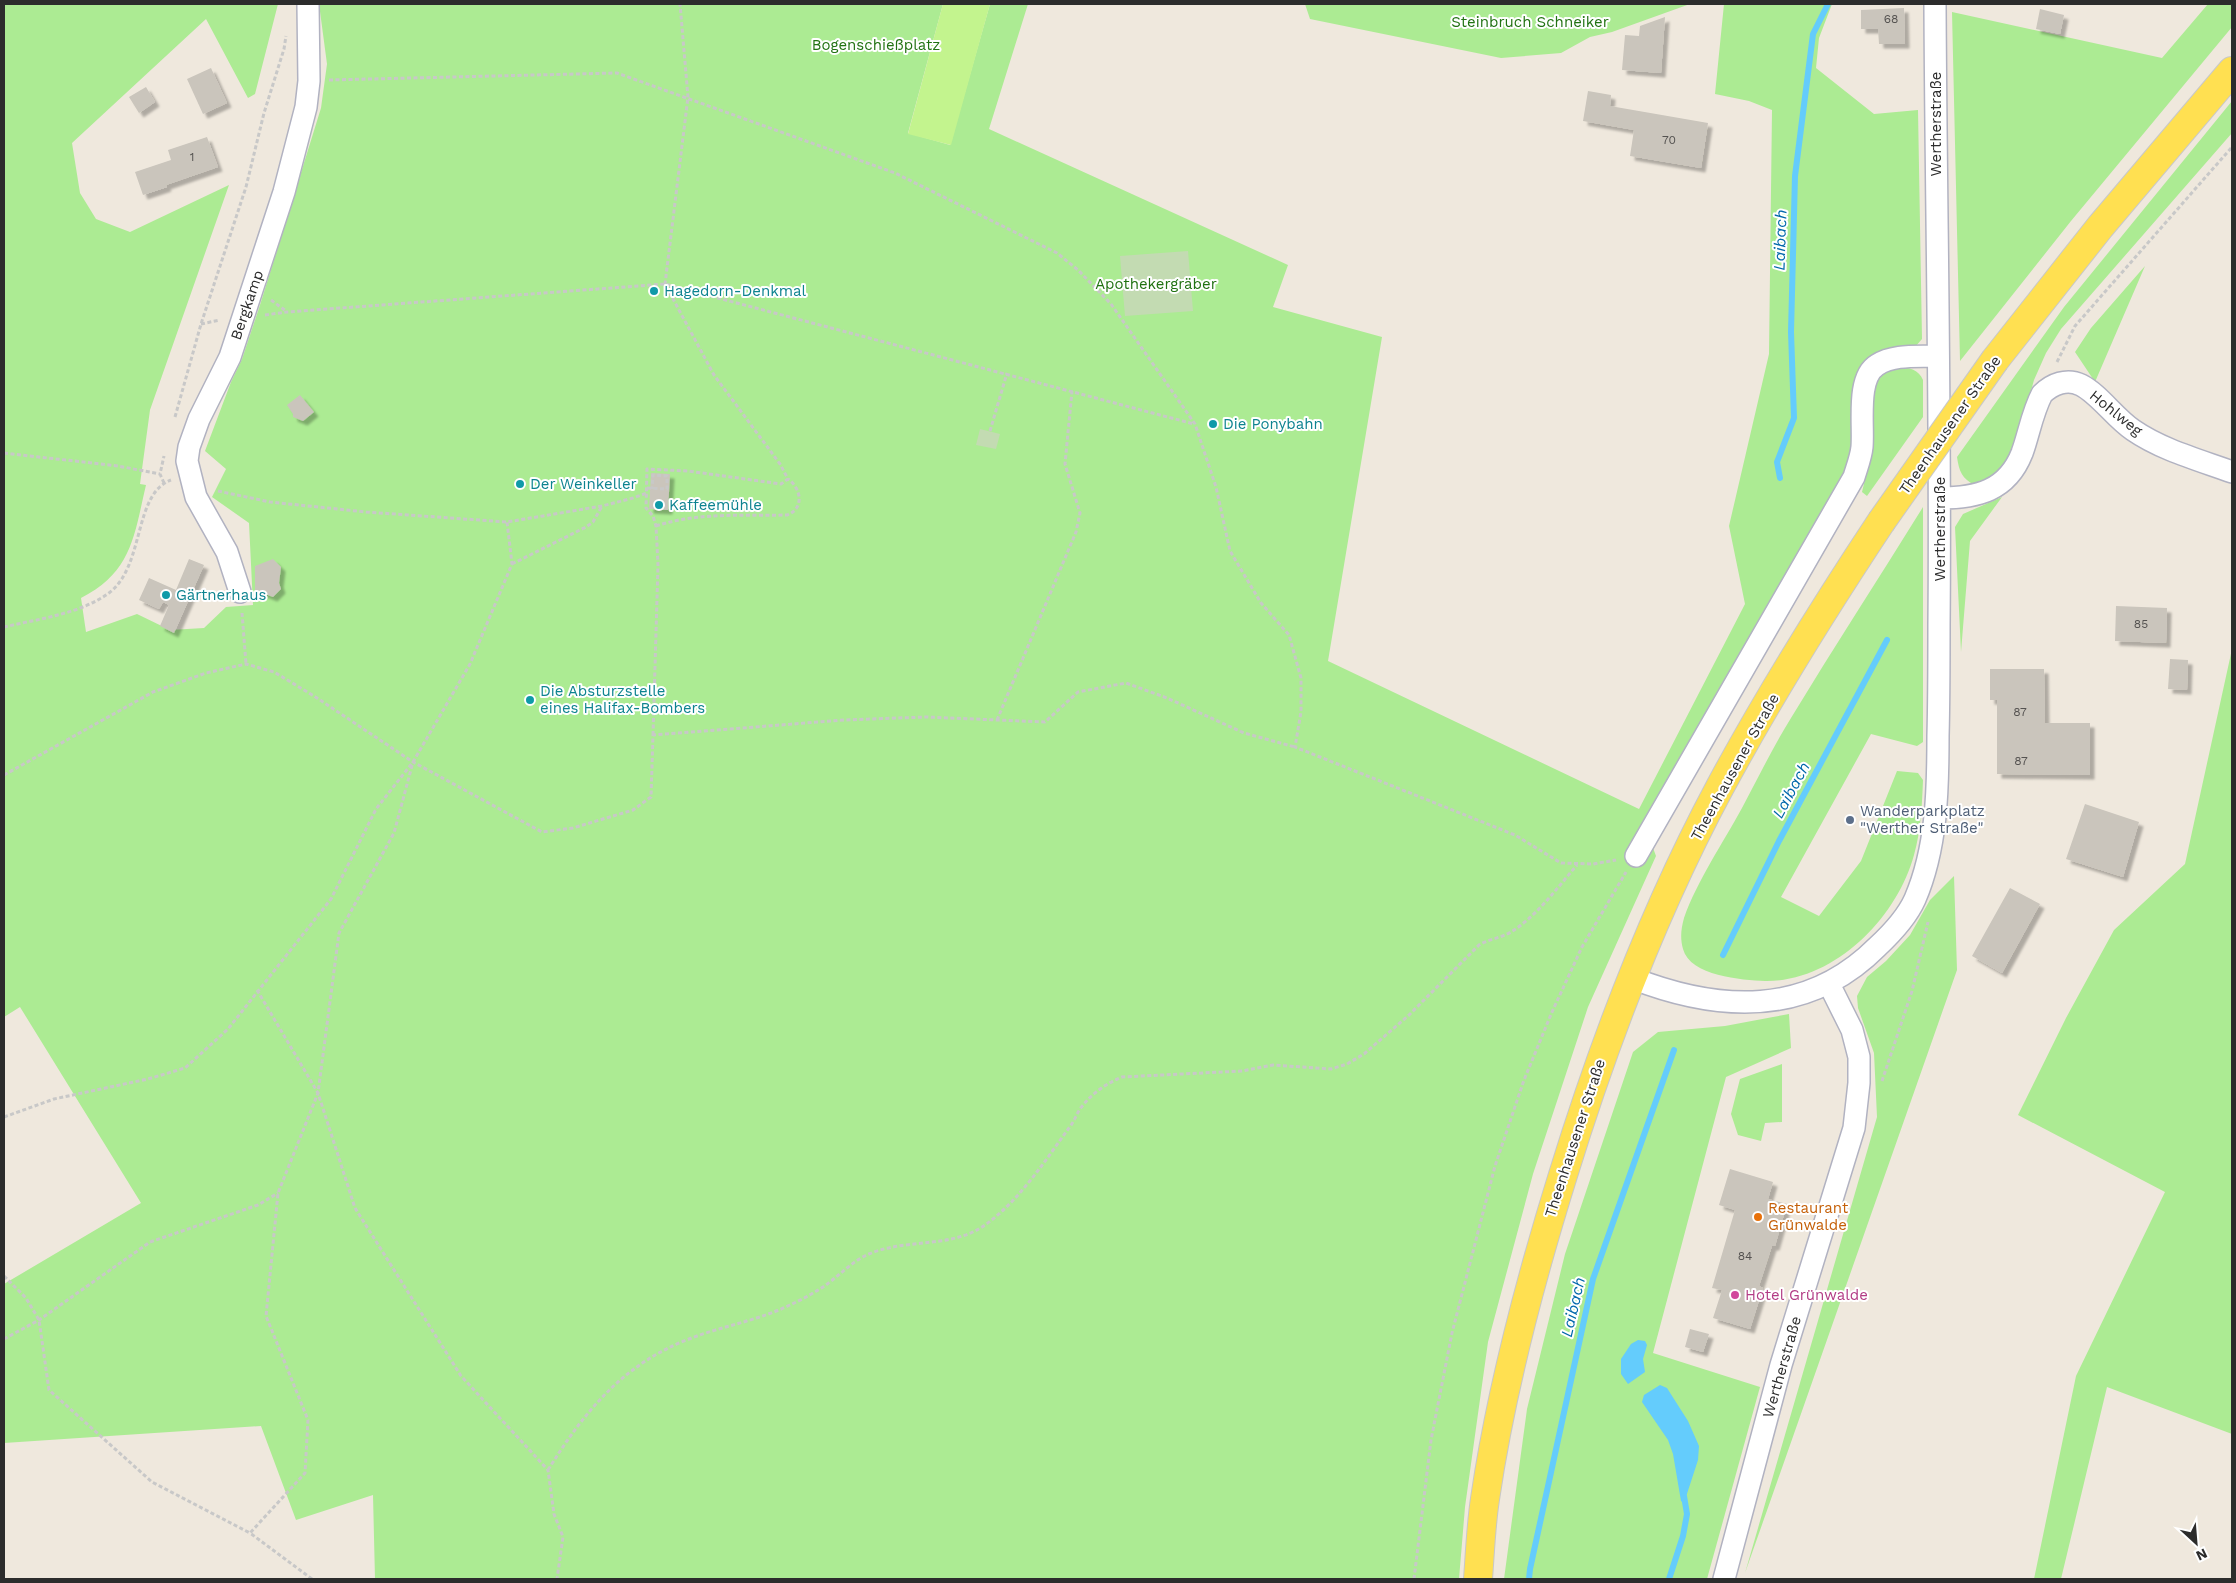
<svg xmlns="http://www.w3.org/2000/svg" width="2236" height="1583" font-family="'Work Sans',sans-serif">
  <defs>
    <filter id="shadow"><feDropShadow dx="4.5" dy="4.5" stdDeviation="1" flood-color="#0004"/></filter>
  </defs>
  <rect width="100%" height="100%" fill="#efe8dd"/>
  <path fill="#aceb93" d="M4 4H278L255 94 248 98 206 19 72 143 80 193 96 219 130 232 229 185 150 410 140 484 146 485C134 536 132 572 81 598L86 632 137 614 170 630 204 628 226 607 253 605 249 523 212 497 226 469 205 451 231 382 242 359 260 305 321 108 327 64 319 4H943L908 133 950 145 990 4H1028L989 129 1288 265 1273 307 1382 337 1328 661 1639 809 1745 604 1729 526 1769 354 1772 110 1749 101 1715 94 1724 4H1832L1819 38 1816 68 1874 114 1918 110 1922 339 1915 347 1886 353 1852 445 1842 482 1643 821 1656 856 1588 1007 1533 1174 1488 1342 1465 1507 1459 1579H375L373 1495 296 1520 261 1426 4 1443V1284L141 1203 20 1007 4 1017Z
    M1305 4H1690L1612 32 1590 37 1561 53 1501 58 1310 19Z
    M2208 4H2232V27L2071 221 1960 361 1952 12 2162 58Z
    M2232 101V133L2061 329 2046 353 2034 380 2015 449 1999 476 1975 485C1962 479 1959 471 1957 457L2064 307Z
    M2145 266 2095 382 2075 352 2091 328Z
    M1899 367C1909 367 1919 370 1923 380V417L1867 496 1862 492 1869 463 1871 392 1880 374Z
    M2002 497 1970 541 1961 652 1955 527 1963 514Z
    M1923 507V742L1917 746 1871 734 1781 897 1819 916 1861 861 1897 771 1918 773 1923 780C1922 805 1921 830 1914 855 1897 918 1834 982 1765 981 1742 980 1690 976 1683 949 1680 938 1681 929 1684 918 1697 881 1723 843 1742 808 1758 778 1773 747 1791 718 1834 647 1879 578 1923 507Z
    M2232 649V1434L2107 1387 2061 1579H2034L2076 1376 2165 1192 2018 1115 2066 1018 2114 930 2185 864Z
    M1954 876 1957 970 1745 1573 1877 1117 1874 1053 1858 1008 1857 996 1867 977 1886 961 1910 935 1930 900Z
    M1789 1014 1791 1048 1726 1077 1653 1353 1760 1387 1707 1579H1504L1527 1409 1565 1254 1633 1052 1658 1032 1725 1026Z
    M1782 1064V1122L1765 1123 1761 1141 1738 1135 1731 1114 1740 1079Z"/>
  <path fill="#c3dbb2" d="M1188 251 1193 311 1125 316 1120 256Z
    M980 429 1000 434 996 449 976 445Z"/>
  <path fill="#c3f48e" d="M943 4H990L951 145 908 134Z"/>
  <path fill="#64ccfc" d="M1638 1340 1645 1341 1647 1345 1643 1359 1645 1372 1628 1384 1621 1374V1359L1631 1344Z
    M1660 1385 1667 1388 1688 1421 1699 1446 1698 1460 1684 1503 1681 1501 1673 1454 1668 1440 1642 1402 1644 1395Z"/>
  <g fill="none" stroke-linecap="round" stroke-linejoin="round">
    <path stroke="#64ccfc" stroke-width="6" d="M1780 478 1777 462 1794 418 1791 332 1795 176 1813 34 1828 4
      M1723 955 1779 841 1887 640
      M1529 1579 1530 1569 1593 1279 1674 1050
      M1669 1579 1683 1536 1687 1514 1684 1496"/>
  </g>
  <path fill="#cac5bc" filter="url(#shadow)" d="M1904 8 1905 44H1879L1878 29H1861V10Z
    M2040 9 2064 15 2060 34 2036 29Z
    M1665 17 1661 73 1622 70 1625 35 1639 36 1640 26Z
    M211 68 227 103 203 114 187 79Z
    M146 87 155 102 139 113 129 97Z
    M1588 91 1611 95 1610 106 1708 123 1701 168 1630 156 1634 130 1583 121Z
    M207 137 218 167 166 185 167 187 143 195 135 172 171 160 168 150Z
    M300 395 314 412 303 421 293 417V414L287 405Z
    M651 473 670 474 668 510 649 509Z
    M189 559 204 565 174 633 160 626 169 605 163 602 159 609 139 600 149 578 176 590Z
    M273 559 281 567 279 583 281 589 273 597 255 590V566Z
    M2116 606 2167 608 2166 643 2115 641Z
    M2170 659 2188 660 2187 690 2168 689Z
    M1990 669H2044L2045 723H2090V775L1997 774V700H1990Z
    M2085 804 2139 822 2123 877 2066 859Z
    M2010 888 2040 904 2002 973 1972 956Z
    M1730 1169 1773 1182 1768 1199 1787 1204 1775 1246H1772L1759 1286 1763 1288 1750 1329 1713 1318 1722 1290 1712 1288 1735 1210 1719 1205Z
    M1690 1329 1709 1334 1703 1352 1685 1347Z"/>
  <g fill="none" stroke-linecap="round" stroke-linejoin="round">
    <defs>
      <path id="minor" d="M1940 498C1977 498 2007 491 2022 453 2029 434 2032 413 2042 394 2052 384 2067 378 2081 385 2099 394 2115 418 2133 430 2162 450 2199 460 2232 472
        M240 592 227 552 196 497 187 461 189 447 199 419 230 357 284 192 306 107 309 81 308 4
        M1636 856 1854 477C1857 467 1861 457 1862 447 1864 424 1856 378 1877 365 1894 354 1918 357 1937 356
        M1632 978C1719 1012 1807 1017 1877 947 1891 934 1907 917 1915 899 1937 848 1938 790 1938 736 1939 699 1939 662 1939 625 1941 418 1936 211 1935 4
        M1724 1579 1781 1365 1854 1128 1859 1083V1057L1852 1030 1829 984"/>
      <path id="major" d="M1995 360 2100 227 2232 71
        M1478 1579C1480 1553 1481 1525 1485 1499 1501 1389 1530 1281 1563 1175 1604 1042 1654 910 1720 787 1769 696 1824 608 1881 522"/>
    </defs>
    <use href="#minor" stroke="#b1b2c1" stroke-width="24"/>
    <use href="#major" stroke="#c8c8c8" stroke-width="30"/>
    <path stroke="#c8c8c8" stroke-width="3" stroke-dasharray="4 2.5" stroke-linecap="butt" d="M329 80 617 73 895 173 1057 253 1078 270 1111 304 1195 424 1216 487 1230 551 1261 603 1289 635 1301 678V712L1295 747 1515 835 1561 863 1593 864 1616 860
      M271 300 286 311
      M265 315 287 312 665 284 1194 424
      M201 324 220 320
      M2057 362 2075 326 2232 147
      M175 417 201 324 246 187 264 113 284 49 286 36
      M990 431 1007 373
      M4 453 118 466 160 474
      M164 483 160 474 164 456
      M647 488 667 489V476L653 475 652 489
      M218 491 270 502 366 512 507 522 602 506 633 498 647 493
      M656 526C698 512 743 516 787 515 804 509 802 489 788 479
      M512 564 586 527 593 522 602 506
      M242 613 246 664
      M4 627C38 619 80 614 109 593 145 566 133 494 171 480
      M997 720 1076 532 1080 513 1065 464 1072 391
      M653 735 658 565 656 526 653 516 646 508 647 469 688 471 781 484 788 479 780 464 714 375 665 284 688 97 680 4
      M4 775 153 692 206 673 246 664 274 672 314 696 413 762 542 832 573 828 633 810 651 797 653 735 844 720 926 717 1045 722 1078 692 1126 683 1167 698 1244 733 1295 747
      M257 990 318 1093 355 1208 461 1376 548 1470 554 1514 563 1537 557 1579
      M1882 1081 1912 991 1928 922
      M4 1117 54 1099 148 1079 185 1068 228 1029 331 899 376 809 413 762 470 664 512 564 507 522
      M4 1276 26 1298 39 1320 49 1390 152 1482 250 1533
      M4 1339 39 1320 150 1242 258 1205 278 1193
      M548 1470C584 1412 623 1364 689 1339 722 1326 757 1321 790 1305 801 1300 812 1294 823 1287 838 1277 852 1261 869 1254 906 1238 951 1249 985 1225 1020 1200 1044 1162 1069 1128 1074 1122 1076 1115 1080 1109 1091 1094 1105 1084 1122 1077L1242 1071 1273 1065 1331 1069 1347 1064 1364 1054 1409 1015 1479 945C1489 939 1501 938 1511 932 1537 916 1557 888 1577 865
      M312 1579 250 1533 305 1473 308 1420 266 1316 278 1193 318 1093 339 933 394 833 413 762
      M1414 1579 1431 1440 1452 1333 1495 1166 1524 1080 1552 1012 1582 947 1626 872"/>
    <use href="#minor" stroke="#fff" stroke-width="21"/>
    <use href="#major" stroke="#ffe051" stroke-width="28"/>
    <defs>
      <path id="major-bridge" d="M1881 522 1995 360"/>
    </defs>
    <use href="#major-bridge" stroke="#c8c8c8" stroke-width="30" stroke-linecap="butt"/>
    <use href="#major-bridge" stroke="#ffe051" stroke-width="28"/>
  </g>
  <g fill="#0f9aa8" stroke="#fff" stroke-width="2">
    <circle cx="654" cy="291" r="5"/>
    <circle cx="1213" cy="424" r="5"/>
    <circle cx="520" cy="484" r="5"/>
    <circle cx="659" cy="505" r="5"/>
    <circle cx="166" cy="595" r="5"/>
    <circle cx="530" cy="700" r="5"/>
  </g>
  <circle fill="#5c6f8a" stroke="#fff" stroke-width="2" cx="1850" cy="820" r="5"/>
  <circle fill="#e8710a" stroke="#fff" stroke-width="2" cx="1758" cy="1217" r="5"/>
  <circle fill="#d1479c" stroke="#fff" stroke-width="2" cx="1735" cy="1295" r="5"/>
  <g text-anchor="middle" dominant-baseline="central" stroke-width="4" stroke-linejoin="round" paint-order="stroke">
    <g font-size="12" fill="#545250">
      <text x="1891" y="19">68</text>
      <text x="1669" y="140">70</text>
      <text x="192" y="157">1</text>
      <text x="2141" y="624">85</text>
      <text x="2020" y="712">87</text>
      <text x="2021" y="761">87</text>
      <text x="1745" y="1256">84</text>
    </g>
    <g font-size="15" fill="#217212" stroke="#fff">
      <text x="1530" y="22">Steinbruch Schneiker</text>
      <text x="876" y="45">Bogenschießplatz</text>
      <text x="1156" y="284">Apothekergräber</text>
    </g>
    <g font-size="15" fill="#2c2c2c" stroke="#fff">
      <text transform="translate(1936 124) rotate(-90)">Wertherstraße</text>
      <text transform="translate(247 305) rotate(-71)">Bergkamp</text>
      <text transform="translate(2116 413) rotate(39)">Hohlweg</text>
      <text transform="translate(1950 425) rotate(-55)">Theenhausener Straße</text>
      <text transform="translate(1940 529) rotate(-90)">Wertherstraße</text>
      <text transform="translate(1735 767) rotate(-61)">Theenhausener Straße</text>
      <text transform="translate(1575 1138) rotate(-72)">Theenhausener Straße</text>
      <text transform="translate(1782 1367) rotate(-74)">Wertherstraße</text>
    </g>
    <g font-size="15" fill="#0d838f" stroke="#fff" text-anchor="start">
      <text x="664" y="291">Hagedorn-Denkmal</text>
      <text x="1223" y="424">Die Ponybahn</text>
      <text x="530" y="484">Der Weinkeller</text>
      <text x="669" y="505">Kaffeemühle</text>
      <text x="176" y="595">Gärtnerhaus</text>
      <text x="540" y="691">Die Absturzstelle<tspan x="540" dy="17">eines Halifax-Bombers</tspan></text>
    </g>
    <g font-size="15" fill="#4e5e75" stroke="#fff" text-anchor="start">
      <text x="1860" y="811">Wanderparkplatz<tspan x="1860" dy="17">"Werther Straße"</tspan></text>
    </g>
    <g font-size="15" fill="#c56008" stroke="#fff" text-anchor="start">
      <text x="1768" y="1208">Restaurant<tspan x="1768" dy="17">Grünwalde</tspan></text>
    </g>
    <g font-size="15" fill="#b23c85" stroke="#fff" text-anchor="start">
      <text x="1745" y="1295">Hotel Grünwalde</text>
    </g>
    <g font-size="16" font-style="italic" fill="#0067ab" stroke="#fff">
      <text transform="translate(1780 240) rotate(-88)">Laibach</text>
      <text transform="translate(1791 790) rotate(-62)">Laibach</text>
      <text transform="translate(1573 1307) rotate(-77)">Laibach</text>
    </g>
  </g>
  <rect width="2236" height="1583" fill="none" stroke="#2c2c2c" stroke-width="10"/>
  <g transform="translate(2196 1543) rotate(154)" stroke="#ffffff" stroke-width="4" paint-order="stroke">
  <path d="M0-4L9 19L0 12L-9 19Z" fill="#2c2c2c"/>
  <text y="-8" font-size="14" font-weight="bold" text-anchor="middle" fill="#2c2c2c">N</text>
  </g>
</svg>
